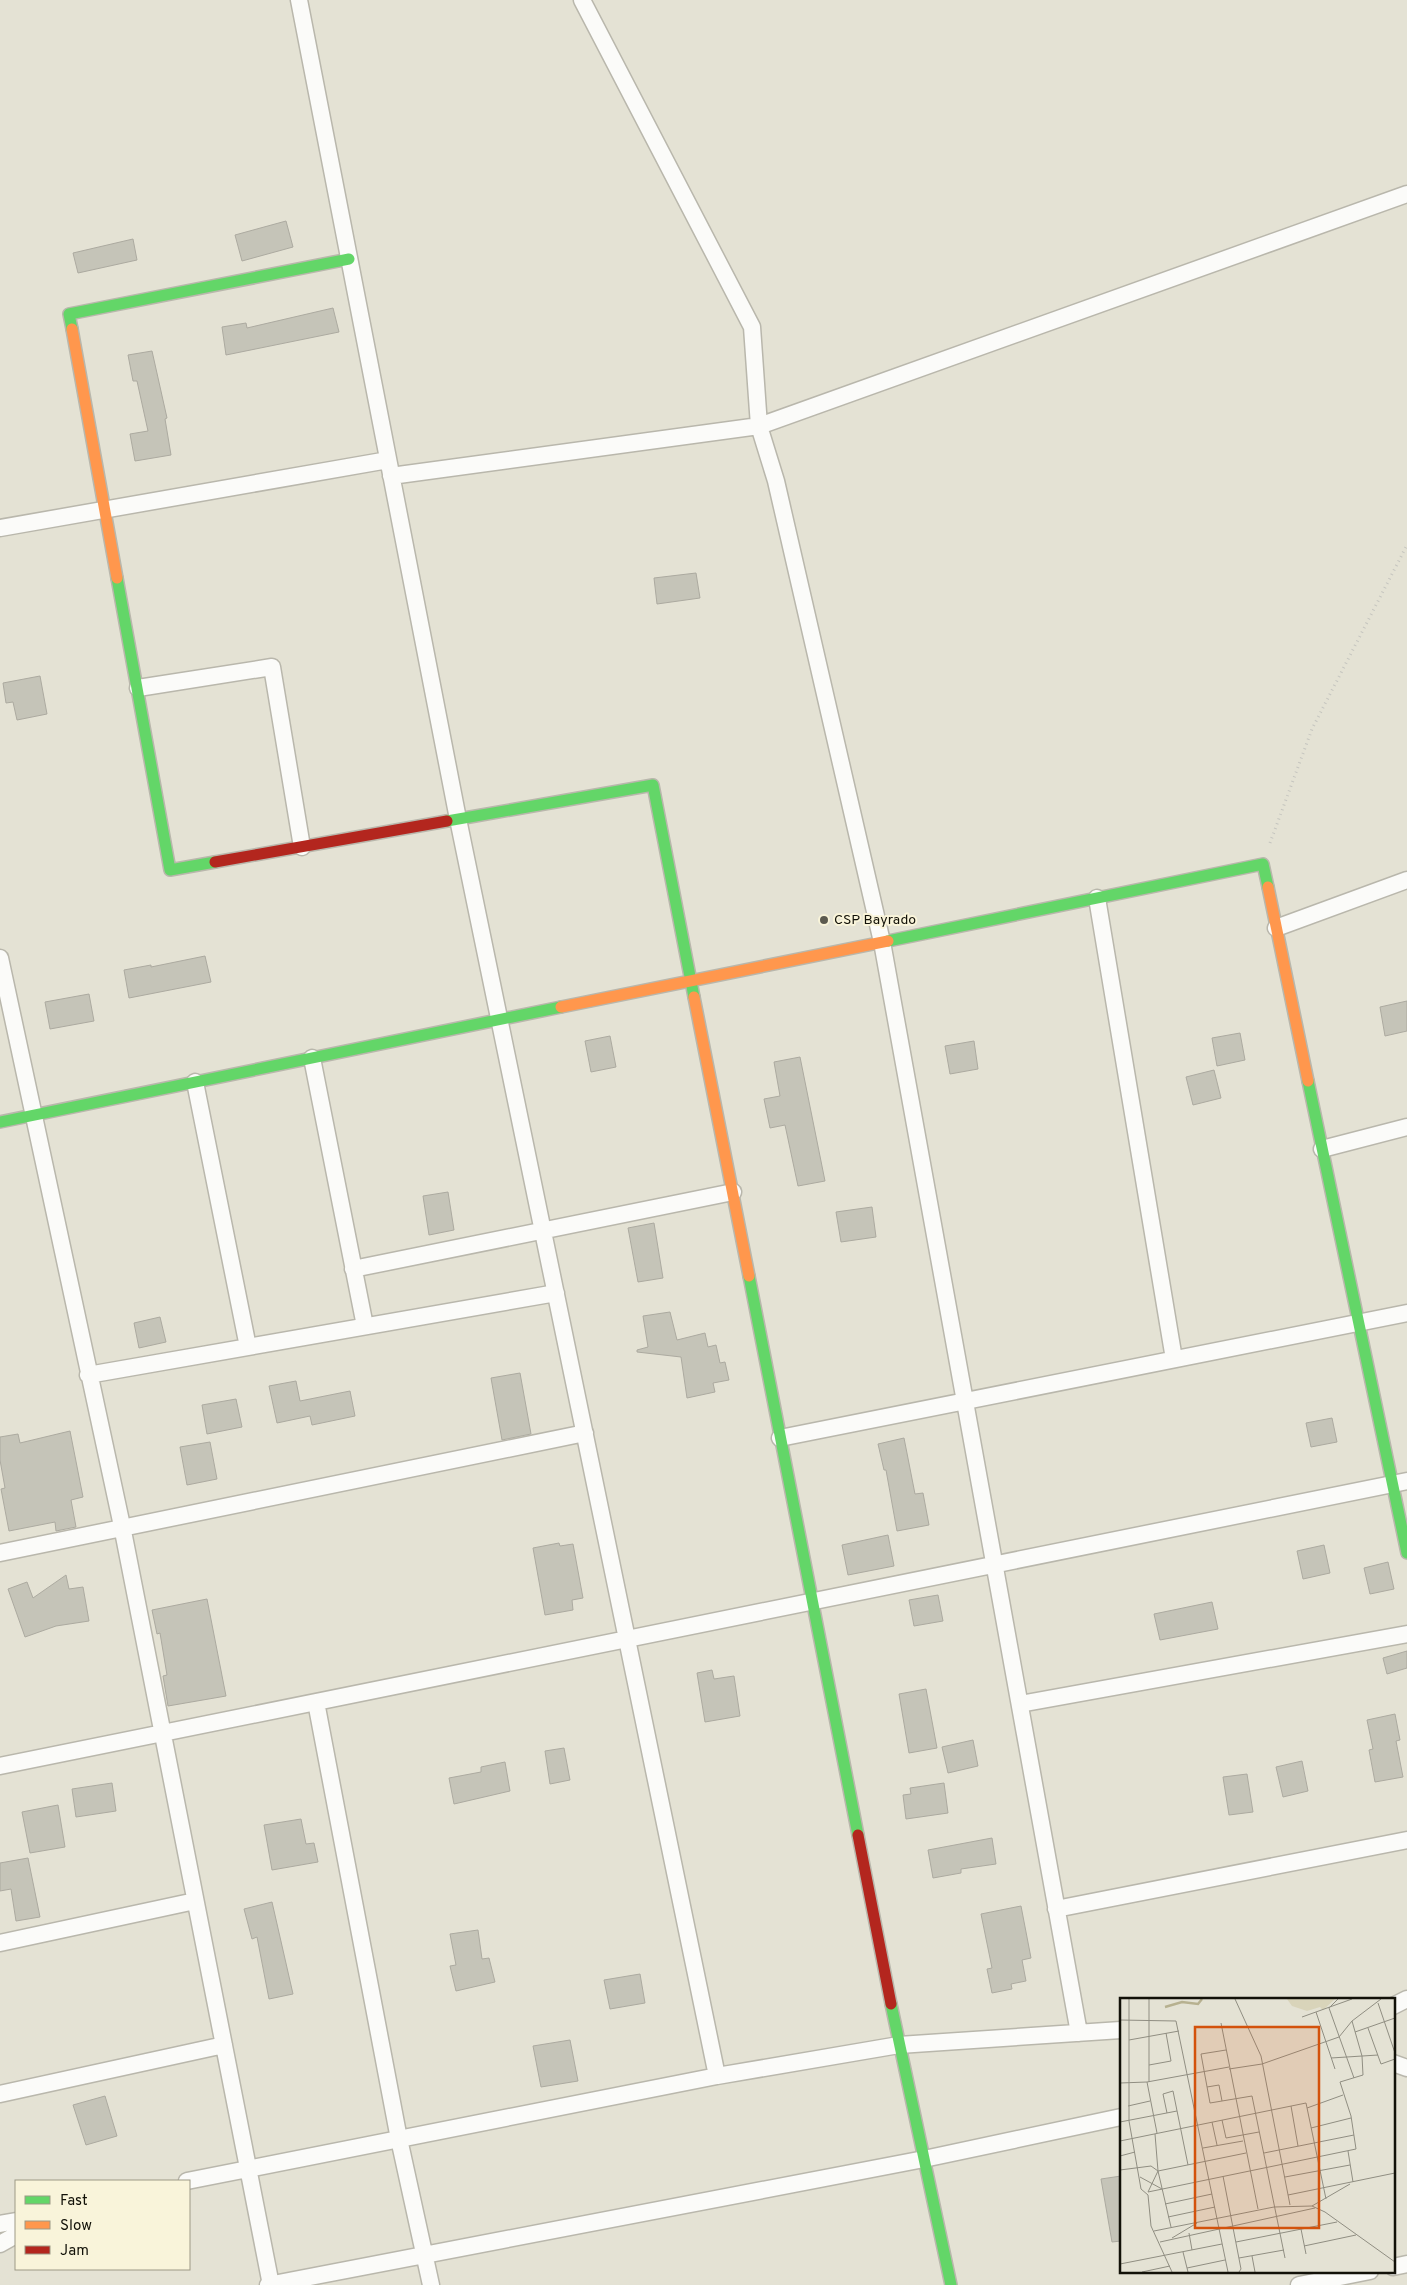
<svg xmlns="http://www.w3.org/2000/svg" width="1407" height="2285" font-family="Overpass,sans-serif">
  <rect width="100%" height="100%" fill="#e4e2d4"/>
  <path fill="#c5c4b8" stroke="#acaaa0" d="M286 221 293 247 242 261 235 235Z
    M133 239 137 260 78 273 73 253Z
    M333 308 339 332 226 355 222 327 246 323 247 328Z
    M152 351 167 418 165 419 171 455 135 461 130 434 148 431 137 381H133L128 355Z
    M696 573 700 598 657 604 654 578Z
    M40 676 47 714 17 720 13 702 6 703 3 683Z
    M205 956 211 982 129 998 124 970 151 965V967Z
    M89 994 94 1021 50 1029 45 1002Z
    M1407 1001V1031L1385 1036 1380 1007Z
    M1240 1033 1245 1060 1217 1066 1212 1038Z
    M610 1036 616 1067 591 1072 585 1041Z
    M974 1041 978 1069 950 1074 945 1046Z
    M800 1057 825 1181 798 1186 785 1125 770 1128 764 1099 780 1096 774 1062Z
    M1214 1070 1221 1098 1193 1105 1186 1077Z
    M448 1192 454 1230 429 1235 423 1196Z
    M872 1207 876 1237 841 1242 836 1212Z
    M654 1223 663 1278 638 1282 628 1228Z
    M670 1312 677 1340 705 1333 708 1347 716 1345 720 1363 725 1362 729 1380 713 1383 715 1392 687 1398 681 1357 637 1352V1350L648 1347 643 1316Z
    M160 1317 166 1342 139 1348 134 1323Z
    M520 1373 531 1434 502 1440 491 1378Z
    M296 1381 300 1401 350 1391 355 1416 312 1425 310 1416 277 1423 269 1386Z
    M236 1399 242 1427 207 1434 202 1405Z
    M1332 1418 1337 1442 1311 1447 1306 1423Z
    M70 1431 83 1497 71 1500 76 1527 56 1531 55 1522 9 1531 1 1489 5 1488 0 1460V1437L18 1434 20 1443Z
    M904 1438 915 1494 923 1493 929 1525 897 1531 886 1470H884L878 1444Z
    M210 1442 217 1479 187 1485 180 1447Z
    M888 1535 894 1566 848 1575 842 1545Z
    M559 1543 560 1546 573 1544 583 1598 572 1600 573 1610 545 1615 533 1548Z
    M1324 1545 1330 1573 1303 1579 1297 1551Z
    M1388 1562 1394 1589 1370 1594 1364 1568Z
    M66 1575 69 1589 83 1587 89 1621 56 1626 25 1637 8 1589 27 1582 33 1598Z
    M938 1595 943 1621 914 1626 909 1600Z
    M207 1599 226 1696 168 1706 163 1676 167 1675 160 1633 157 1634 152 1610Z
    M1212 1602 1218 1629 1160 1640 1154 1614Z
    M1407 1651V1668L1387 1674 1383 1658Z
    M712 1670 714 1679 734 1676 740 1716 705 1722 697 1673Z
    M926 1689 937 1748 909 1753 899 1694Z
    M1395 1714 1400 1740 1396 1741 1403 1777 1375 1782 1369 1750 1373 1749 1367 1720Z
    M973 1740 978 1766 948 1773 942 1747Z
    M564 1748 570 1780 550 1784 545 1751Z
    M1302 1761 1308 1791 1283 1797 1276 1767Z
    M505 1762 510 1791 454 1804 449 1778 481 1772V1767Z
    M1247 1774 1253 1812 1229 1815 1223 1777Z
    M112 1783 116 1811 76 1817 72 1789Z
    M944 1783 948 1813 906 1819 903 1795 911 1794 910 1788Z
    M58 1805 65 1847 30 1853 22 1812Z
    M301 1819 306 1844 314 1843 318 1862 272 1870 264 1825Z
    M992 1838 996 1864 961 1869V1873L933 1878 928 1850Z
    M28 1858 40 1917 16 1921 11 1889 0 1891V1863Z
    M272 1902 293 1994 269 1999 257 1937 252 1939 244 1909Z
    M1021 1906 1031 1958 1022 1960 1026 1981 1011 1984 1012 1989 992 1993 987 1969 992 1968 981 1914Z
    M478 1930 482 1959 489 1958 495 1982 456 1991 450 1966 456 1965 450 1934Z
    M640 1974 645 2003 610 2009 604 1980Z
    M570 2040 578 2081 541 2087 533 2046Z
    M105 2096 117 2136 86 2145 73 2105Z
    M1121 2176V2241L1112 2242 1101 2179Z"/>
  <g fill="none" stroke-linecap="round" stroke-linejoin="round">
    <defs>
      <path id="street" d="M299 0 458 819 717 2076
        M582 0 752 327 759 426 776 481 882 942 1079 2033
        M391 476 759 426 1407 194
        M0 528 388 460
        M138 688 272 667 302 847
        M1097 898 1174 1359
        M1276 928 1407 880
        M0 958 122 1526 271 2285
        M312 1058 365 1326
        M195 1082 248 1347
        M1322 1149 1407 1127
        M353 1269 733 1192
        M88 1375 556 1293
        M780 1438 1407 1313
        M0 1553 585 1433
        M316 1702 399 2139 431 2285
        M1020 1704 1407 1634
        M0 1766 1407 1481
        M1056 1909 1407 1840
        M0 1943 195 1901
        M1393 2006 1407 1999
        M1393 2063 1407 2068
        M0 2094 224 2045
        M187 2181 717 2076 899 2045 1121 2030
        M0 2224 16 2221
        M0 2244 16 2235
        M1393 2267 1407 2264
        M268 2285 924 2159 1121 2117
        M1299 2285 1370 2271"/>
      <path id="fast" d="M72 329 69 314 349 259
        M117 578 170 870 215 862
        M447 821 653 785 694 997
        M888 941 1263 864 1268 887
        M1308 1081 1407 1553
        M0 1122 561 1007
        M749 1276 858 1835
        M891 2004 951 2285"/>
      <path id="slow" d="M72 329 117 578
        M1268 887 1308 1081
        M694 997 749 1276
        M561 1007 888 941"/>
      <path id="jam" d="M215 862 447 821
        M858 1835 891 2004"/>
    </defs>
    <use href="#street" stroke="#b9b7ac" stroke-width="19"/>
    <use href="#fast" stroke="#b9b7ac" stroke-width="14"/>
    <use href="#slow" stroke="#b9b7ac" stroke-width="14"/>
    <use href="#jam" stroke="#b9b7ac" stroke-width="14"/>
    <path stroke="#c5c5bf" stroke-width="3" stroke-dasharray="1 4" stroke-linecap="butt" d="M1270 843 1312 729 1407 545"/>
    <use href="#street" stroke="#fbfbf9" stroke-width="16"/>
    <use href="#fast" stroke="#63d668" stroke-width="11"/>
    <use href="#slow" stroke="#ff974d" stroke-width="11"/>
    <use href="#jam" stroke="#b3261e" stroke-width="11"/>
  </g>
  <circle fill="#5c5a4f" stroke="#f9f4da" stroke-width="2" cx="824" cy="920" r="5"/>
  <g text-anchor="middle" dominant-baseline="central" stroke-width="4" stroke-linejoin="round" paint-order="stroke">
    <g font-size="14" fill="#121108" stroke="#f9f4da" text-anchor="start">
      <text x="834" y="920">CSP Bayrado</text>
    </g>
  </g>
  <g transform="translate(1120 1998)">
    <rect width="275" height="275" fill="#e4e2d4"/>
    <path d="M167 1H215L203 12 200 9 187 13 172 8Z" fill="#d9d4ba"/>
    <path fill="none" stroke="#b7b190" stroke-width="2.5" d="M45 9 62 4 78 6 82 1"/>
    <path fill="none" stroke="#908e82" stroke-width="1" d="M9 1V123L21 191 28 197 31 228 52 274M29 1V84M115 1 141 58 170 207M218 1 209 10 234 80M258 5 275 55M196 14 215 71M182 19 232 1M0 22 56 23 108 274M101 25 138 211M248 30 261 66 275 61M235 34 275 20M9 42 59 33M106 52 81 56 90 105 132 98 165 260M211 60 258 57M29 67 51 63 46 35M109 71 142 66 219 39 232 23 261 1M27 84 37 135M0 85 27 84 109 69M87 89 99 87 102 103M8 108 30 103M171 108 178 148M187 110 223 97M47 115 43 96 53 93 68 167M102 122 106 140M0 124 57 113M92 124 97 147M191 130 231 120M35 136 38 173 51 229M106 140 139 134M0 143 186 105 206 201M83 150 123 143M228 153 233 184M144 155 234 137M0 158 15 154M0 172 31 168 38 173 126 155M103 178 121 271 119 274M20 179 42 191M165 179 230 167M28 194 236 151 231 118 220 84 243 77 242 58 232 23M28 194 38 173M168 197 275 175M45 206 92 196M192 208 230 186M48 219 95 209M181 231 186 256M34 233 154 209 192 208 205 214 275 264M69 235 72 252M52 240 77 225M40 244 195 210M116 244 217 224M184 248 236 237M63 254 68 274M132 258 135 274M119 260 164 252M0 266 102 246M67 270 105 262M22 274 50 268"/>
    <path fill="#d3520c" fill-opacity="0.15" stroke="#d3520c" stroke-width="2.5" d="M75 29H199V230H75Z"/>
    <rect width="275" height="275" fill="none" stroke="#121108" stroke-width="2.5"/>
  </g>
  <rect x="15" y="2180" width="175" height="90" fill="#f9f4da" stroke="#9d9986"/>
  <rect x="25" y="2196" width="25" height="8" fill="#63d668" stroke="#9d9986"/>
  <text x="60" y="2205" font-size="15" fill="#121108">Fast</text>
  <rect x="25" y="2221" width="25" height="8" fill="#ff974d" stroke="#9d9986"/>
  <text x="60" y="2230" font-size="15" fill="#121108">Slow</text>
  <rect x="25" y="2246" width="25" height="8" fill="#b3261e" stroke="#9d9986"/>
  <text x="60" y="2255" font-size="15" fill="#121108">Jam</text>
</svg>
